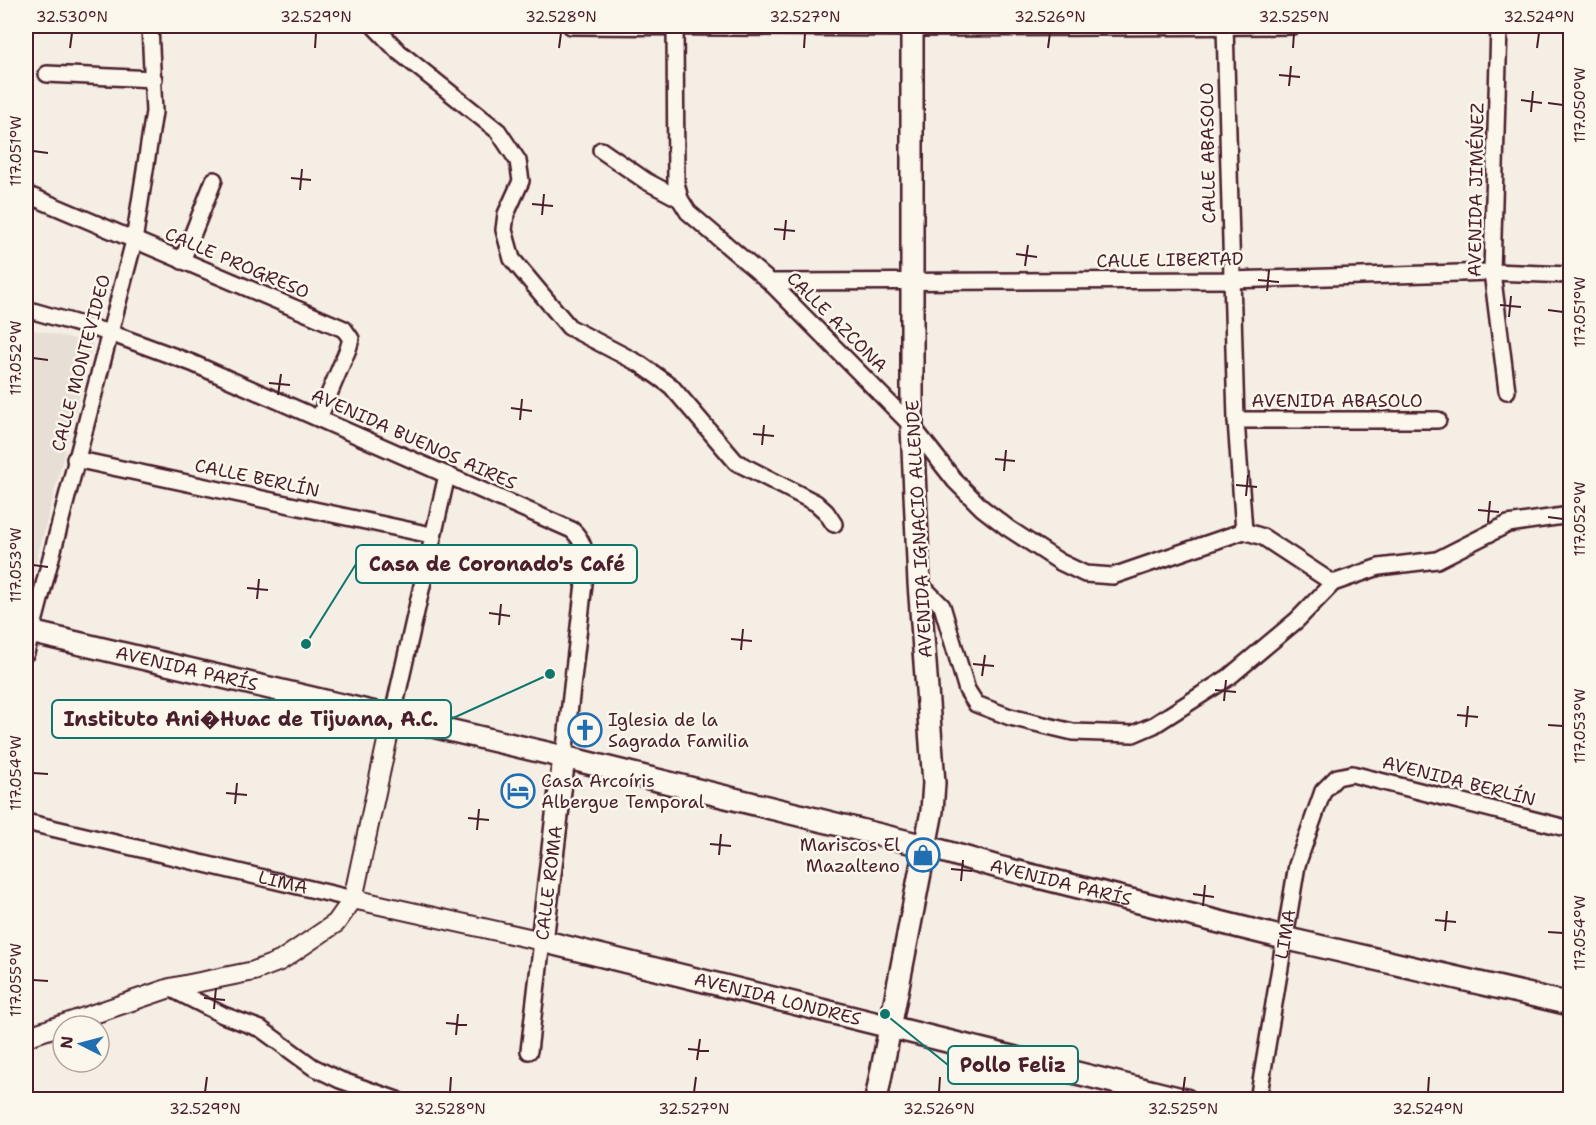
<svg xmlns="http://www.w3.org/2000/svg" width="1596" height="1125" font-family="'Shantell Sans',sans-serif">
  <rect width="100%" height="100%" fill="#f4eee4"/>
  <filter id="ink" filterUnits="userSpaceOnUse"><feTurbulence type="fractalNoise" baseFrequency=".0167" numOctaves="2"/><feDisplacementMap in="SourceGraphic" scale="12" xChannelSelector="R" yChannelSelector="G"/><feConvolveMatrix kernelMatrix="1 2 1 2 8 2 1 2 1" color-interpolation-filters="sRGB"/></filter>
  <g filter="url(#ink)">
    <path fill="#e7dfd6" d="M26 328 93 343 26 601Z"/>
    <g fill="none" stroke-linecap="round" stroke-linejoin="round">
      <defs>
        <g id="minor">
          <path d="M374 26 399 52 498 131 518 161 521 181 506 214 504 230 512 259 569 327 640 364 671 386 736 462 816 503 826 512 834 524"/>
          <path d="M571 26 913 28 1293 26"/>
          <path d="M675 26 676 183 680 199 688 212 770 282 912 426 955 481 982 508 1008 528 1060 562 1085 574 1113 576 1244 531"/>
          <path d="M1225 26 1236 420 1244 531"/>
          <path d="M1499 26 1492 272 1507 391"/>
          <path d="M47 74 154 79"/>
          <path d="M601 150 646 181 680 199"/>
          <path d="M26 194 344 329 351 339 348 349 319 418"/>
          <path d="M182 261 214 180"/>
          <path d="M770 282 1230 280 1492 272 1570 275"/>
          <path d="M26 309 110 333 192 363 572 530C583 540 585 550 586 566L564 757"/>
          <path d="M1236 420H1438"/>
          <path d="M75 459 431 535"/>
          <path d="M1244 531 1263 537 1333 583"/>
          <path d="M919 583 942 606 967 690 976 704 1010 717 1073 732 1133 734 1154 725 1229 677 1297 620 1333 583 1379 567 1437 560 1508 524 1570 515"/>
          <path d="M26 653 134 241 154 112 150 26"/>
          <path d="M392 718 447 475"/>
          <path id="s1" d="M26 822 353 899"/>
          <path d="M170 988 223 1015 261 1029 313 1067 340 1080 397 1100"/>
          <path d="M529 1051 542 941"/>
          <path id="s2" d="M1258 1100 1297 865 1323 791 1337 777 1352 774 1570 829"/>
        </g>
        <path id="tertiary" d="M353 899 542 941
          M26 1037 170 988 254 971 280 961 336 923 353 899 392 718"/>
        <g id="secondary">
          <path id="s3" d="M26 631 564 757 925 846 998 867 1284 938 1570 1004"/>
          <path id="s4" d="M564 757 542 941 1186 1100"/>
          <path d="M876 1100 932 811 934 783 919 583 912 426V26"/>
        </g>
      </defs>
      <use href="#minor" stroke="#4a1f2b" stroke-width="20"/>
      <use href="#tertiary" stroke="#4a1f2b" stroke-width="22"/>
      <use href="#secondary" stroke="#4a1f2b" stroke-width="26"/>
      <use href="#minor" stroke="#fbf7ec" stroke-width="15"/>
      <use href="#tertiary" stroke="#fbf7ec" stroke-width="18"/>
      <use href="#secondary" stroke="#fbf7ec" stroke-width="21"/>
    </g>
  </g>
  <path fill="none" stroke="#4a1f2b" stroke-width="2" d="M70 48 72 33M315 48 316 33M559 48 561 33M804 48 805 33M1048 48 1050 33M1293 48 1294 33M1537 48 1539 33M1279 75 1300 77M1289 86 1291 66M1521 100 1542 103M1548 103 1563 105M1531 112 1533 91M33 151 48 153M291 178 311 180M300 190 302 169M532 204 553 206M542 215 544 194M774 229 795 231M784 240 786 220M1016 254 1037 257M1025 266 1028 245M1258 280 1279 282M1267 291 1269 270M1500 305 1521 307M1548 310 1563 312M1509 317 1511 296M33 358 48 360M269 383 290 385M278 395 281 374M511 408 532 411M520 420 522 399M753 434 774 436M762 445 764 425M995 459 1015 461M1004 471 1006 450M1236 485 1257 487M1246 496 1248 475M1478 510 1499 512M1548 517 1563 519M1488 522 1490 501M33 565 48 567M247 588 268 590M257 599 259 579M489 613 510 616M499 625 501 604M731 639 752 641M741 650 743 629M973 664 994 666M982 676 985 655M1215 690 1236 692M1224 701 1226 680M1457 715 1478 717M1548 725 1563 726M1466 727 1468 706M33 773 48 774M226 793 247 795M235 804 237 783M468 818 489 820M477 830 479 809M710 844 731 846M719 855 721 834M951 869 972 871M961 881 963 860M1193 894 1214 897M1203 906 1205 885M1435 920 1456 922M1445 931 1447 911M1548 932 1563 933M33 980 48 981M204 998 225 1000M214 1009 216 988M446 1023 467 1025M456 1035 458 1014M688 1049 709 1051M697 1060 700 1039M205 1092 207 1077M450 1092 451 1077M694 1092 696 1077M939 1092 940 1077M1183 1092 1185 1077M1428 1092 1429 1077"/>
  <defs>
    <symbol id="church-ring" viewBox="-11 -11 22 22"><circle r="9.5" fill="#fbf7ec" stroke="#1f6fb2" stroke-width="1.5"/><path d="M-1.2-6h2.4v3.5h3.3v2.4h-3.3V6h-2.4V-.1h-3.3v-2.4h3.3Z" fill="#1f6fb2"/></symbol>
    <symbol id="hotel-ring" viewBox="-11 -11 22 22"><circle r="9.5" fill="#fbf7ec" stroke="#1f6fb2" stroke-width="1.5"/><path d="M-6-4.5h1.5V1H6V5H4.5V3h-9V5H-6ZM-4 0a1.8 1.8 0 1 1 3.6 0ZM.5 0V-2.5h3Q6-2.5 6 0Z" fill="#1f6fb2"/></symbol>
    <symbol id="shop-ring" viewBox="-11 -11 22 22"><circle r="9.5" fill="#fbf7ec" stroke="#1f6fb2" stroke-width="1.5"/><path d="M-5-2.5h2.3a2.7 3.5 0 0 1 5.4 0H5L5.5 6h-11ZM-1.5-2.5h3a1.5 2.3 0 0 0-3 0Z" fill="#1f6fb2"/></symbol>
  </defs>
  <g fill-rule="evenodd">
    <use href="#church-ring" x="566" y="711" width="38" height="38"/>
    <use href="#hotel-ring" x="499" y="772" width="38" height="38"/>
    <use href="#shop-ring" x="904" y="836" width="38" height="38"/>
  </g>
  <g text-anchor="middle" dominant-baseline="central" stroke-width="5" stroke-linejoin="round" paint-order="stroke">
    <g font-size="18" fill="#4a1f2b" stroke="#fbf7ec">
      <text transform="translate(1208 153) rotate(-91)">CALLE ABASOLO</text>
      <text transform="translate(1476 190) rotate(-89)">AVENIDA JIMÉNEZ</text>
      <text transform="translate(1170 260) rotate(-1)">CALLE LIBERTAD</text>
      <text transform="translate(237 263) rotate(23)">CALLE PROGRESO</text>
      <text transform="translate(837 322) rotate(45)">CALLE AZCONA</text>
      <text transform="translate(81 363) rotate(-75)">CALLE MONTEVIDEO</text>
      <text x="1337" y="401">AVENIDA ABASOLO</text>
      <text transform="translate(414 439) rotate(24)">AVENIDA BUENOS AIRES</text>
      <text transform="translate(257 478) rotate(12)">CALLE BERLÍN</text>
      <text transform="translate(919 529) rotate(-93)">AVENIDA IGNACIO ALLENDE</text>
      <text stroke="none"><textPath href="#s3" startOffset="165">AVENIDA PARÍS</textPath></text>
      <text transform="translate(1459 781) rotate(14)">AVENIDA BERLÍN</text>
      <text stroke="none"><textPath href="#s3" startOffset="1065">AVENIDA PARÍS</textPath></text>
      <text stroke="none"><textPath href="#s1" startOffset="264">LIMA</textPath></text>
      <text transform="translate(549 883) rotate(-83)">CALLE ROMA</text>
      <text stroke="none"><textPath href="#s2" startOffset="168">LIMA</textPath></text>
      <text stroke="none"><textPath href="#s4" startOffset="428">AVENIDA LONDRES</textPath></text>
    </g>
    <g font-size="18" fill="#4a1f2b" stroke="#fbf7ec" text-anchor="start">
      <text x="608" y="720">Iglesia de la<tspan x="608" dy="21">Sagrada Familia</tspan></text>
      <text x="541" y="781">Casa Arcoíris<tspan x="541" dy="21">Albergue Temporal</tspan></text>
      <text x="900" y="845" text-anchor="end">Mariscos El<tspan x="900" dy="21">Mazalteno</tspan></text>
    </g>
  </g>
  <path fill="none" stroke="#0f766e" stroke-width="2" d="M306 644L356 564M550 674L451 719M885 1014L948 1065"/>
  <g fill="#0f766e" stroke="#fbf7ec" stroke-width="2">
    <circle cx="306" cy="644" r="6"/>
    <circle cx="550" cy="674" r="6"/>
    <circle cx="885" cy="1014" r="6"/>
  </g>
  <g fill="#fbf7ec" stroke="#0f766e" stroke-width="2">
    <rect x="356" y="545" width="281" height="38" rx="6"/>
    <rect x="52" y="700" width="399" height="38" rx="6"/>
    <rect x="948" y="1046" width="130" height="38" rx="6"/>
  </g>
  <g font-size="20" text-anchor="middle" font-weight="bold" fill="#4a1f2b">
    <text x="497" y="571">Casa de Coronado's Café</text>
    <text x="251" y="726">Instituto Ani�Huac de Tijuana, A.C.</text>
    <text x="1013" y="1072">Pollo Feliz</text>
  </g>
  <rect width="1596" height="1125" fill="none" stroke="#fbf7ec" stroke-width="66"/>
  <g transform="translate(81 1044) rotate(276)"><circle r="28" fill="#fbf7ec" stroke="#b4a19f" stroke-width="1.5"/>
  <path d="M0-4.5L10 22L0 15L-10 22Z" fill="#1f6fb2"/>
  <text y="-9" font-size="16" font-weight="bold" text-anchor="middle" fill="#4a1f2b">N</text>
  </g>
  <rect x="33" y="33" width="1530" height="1059" fill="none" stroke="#4a1f2b" stroke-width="2"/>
  <g font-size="15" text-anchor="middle" fill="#4a1f2b">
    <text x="72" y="22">32.530°N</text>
    <text x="316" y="22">32.529°N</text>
    <text x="561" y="22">32.528°N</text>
    <text x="805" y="22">32.527°N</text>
    <text x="1050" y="22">32.526°N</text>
    <text x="1294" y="22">32.525°N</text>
    <text x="1539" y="22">32.524°N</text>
    <text transform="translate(1580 105) rotate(-90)" y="5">117.050°W</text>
    <text transform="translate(16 151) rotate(-90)" y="5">117.051°W</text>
    <text transform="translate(1580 312) rotate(-90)" y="5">117.051°W</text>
    <text transform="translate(16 358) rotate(-90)" y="5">117.052°W</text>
    <text transform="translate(1580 519) rotate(-90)" y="5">117.052°W</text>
    <text transform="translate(16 565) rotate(-90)" y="5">117.053°W</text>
    <text transform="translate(1580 726) rotate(-90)" y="5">117.053°W</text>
    <text transform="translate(16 773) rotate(-90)" y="5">117.054°W</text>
    <text transform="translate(1580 933) rotate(-90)" y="5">117.054°W</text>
    <text transform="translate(16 980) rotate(-90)" y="5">117.055°W</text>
    <text x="205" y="1114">32.529°N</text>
    <text x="450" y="1114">32.528°N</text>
    <text x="694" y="1114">32.527°N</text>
    <text x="939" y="1114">32.526°N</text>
    <text x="1183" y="1114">32.525°N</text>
    <text x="1428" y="1114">32.524°N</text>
  </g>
</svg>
